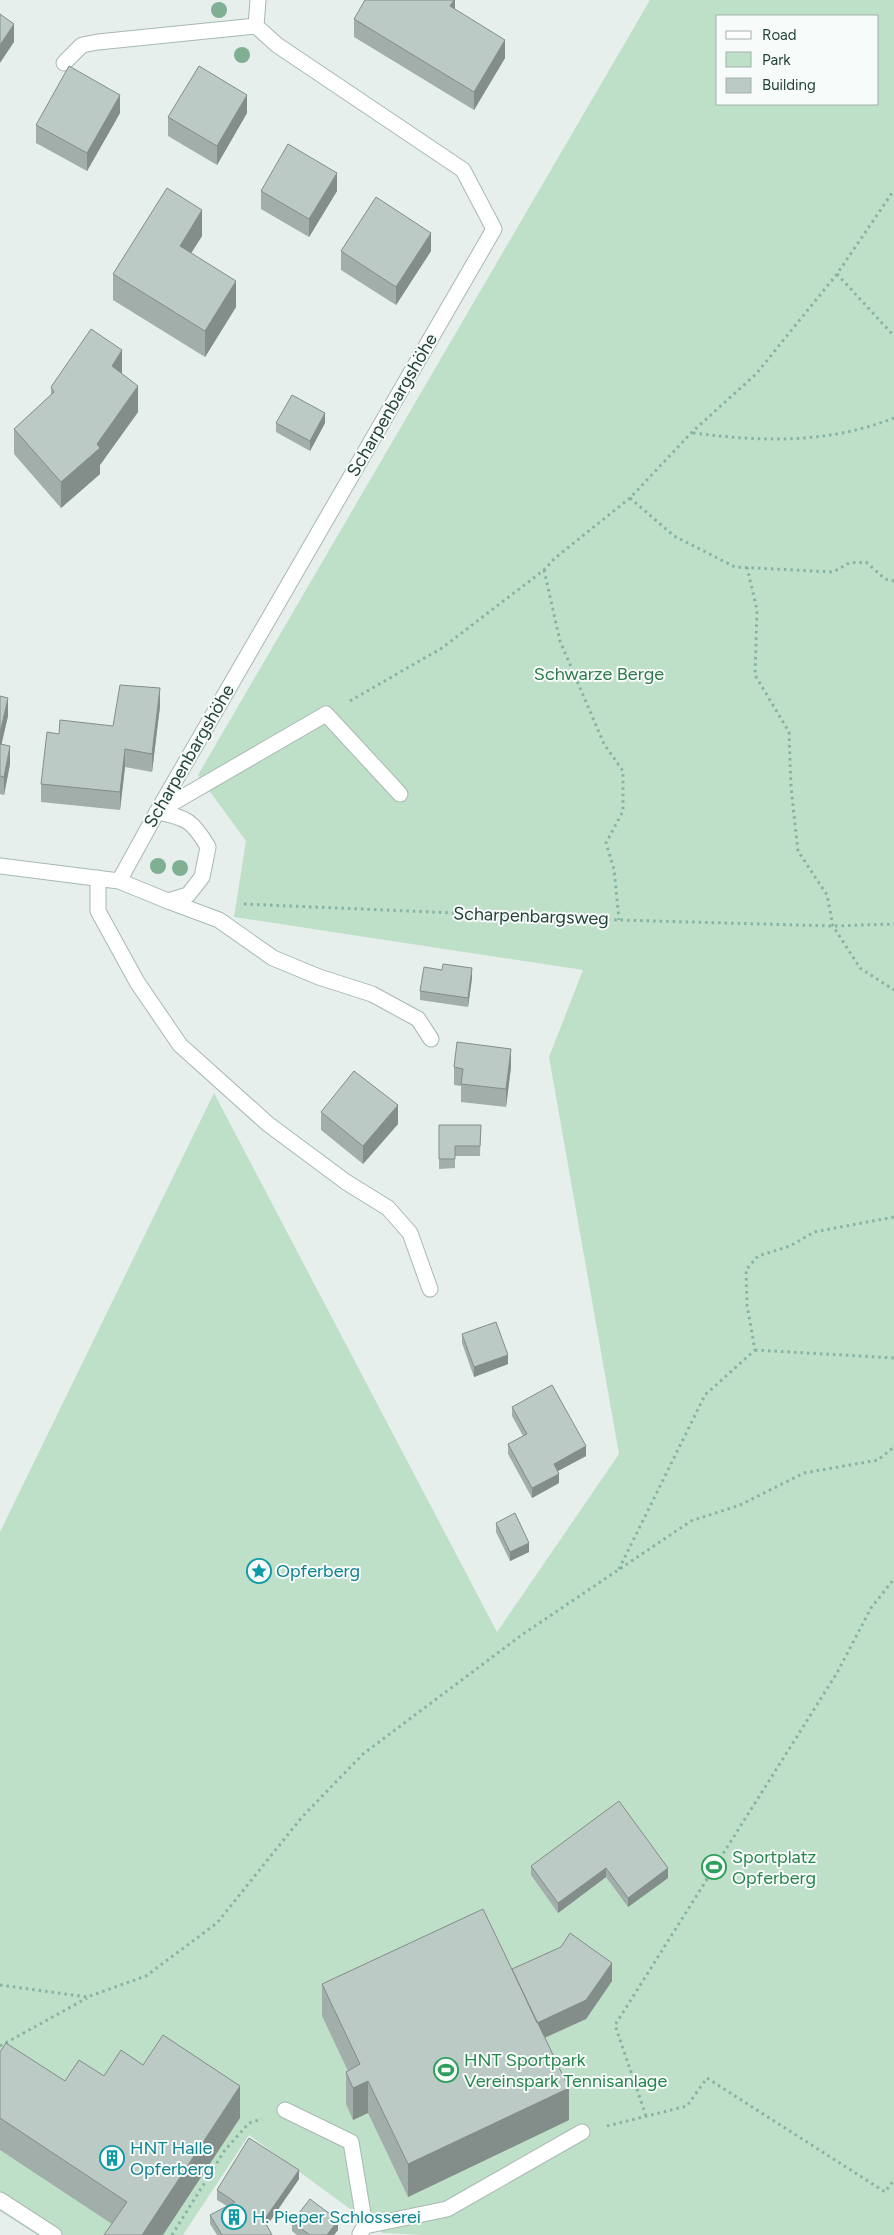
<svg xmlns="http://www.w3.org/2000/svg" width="894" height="2235" font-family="Figtree,sans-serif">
  <rect width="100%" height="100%" fill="#e6efeb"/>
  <path fill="#bfe0c8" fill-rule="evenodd" d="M650 0H894V2235H423L383 2233 249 2135 183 2235H37L0 2211V1532L214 1093 497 1632 619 1454 549 1057 583 970 234 917 246 841 198 775ZM718 16H878V104H718Z"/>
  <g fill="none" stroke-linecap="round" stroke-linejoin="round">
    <defs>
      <path id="lane" d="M64 63 82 45 98 42 256 26
        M157 812 326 714 400 794
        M98 878V911L137 982 180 1045 268 1124 346 1182 388 1208 410 1233 430 1289
        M168 901 219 920 273 958 319 977 372 994 418 1019 431 1039
        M285 2110 351 2142 365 2226 360 2234
        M0 2200 54 2235
        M365 2226 447 2209 582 2132"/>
      <path id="street" d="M0 866 119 881 168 901 188 895 202 877 208 847C193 821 186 817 157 812
        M119 881 157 812 494 229 463 170 277 45 256 26 258 0"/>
    </defs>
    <use href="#lane" stroke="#a8b8b2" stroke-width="17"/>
    <use href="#street" stroke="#a8b8b2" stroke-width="17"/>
    <path stroke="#86b3a5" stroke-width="3" stroke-dasharray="2.5 4" stroke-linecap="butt" d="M837 274 894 336
      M693 433C764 442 826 444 894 418
      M630 498 674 536 735 567 833 572 849 563 866 562 885 579 894 581
      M747 567 757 610 755 675 789 732 791 787 798 851 827 895 833 926 860 968 894 990
      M544 570 560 641 604 744 623 771V811L606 843 614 869 619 920
      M350 701 442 648 544 570 555 558 630 498 692 432 756 374 837 274 894 190
      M244 904 619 920 833 926 894 924
      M755 1350 894 1358
      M619 1569 705 1395 755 1350 747 1305 746 1270 758 1256 790 1246 814 1232 894 1217
      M0 1985 87 1997 146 1976 217 1923 302 1817 363 1754 523 1634 691 1521 740 1505 804 1473 878 1460 894 1447
      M0 2046 87 1998
      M646 2116 615 2025 837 1673 871 1608 894 1579
      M607 2126 687 2106 707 2078 885 2192 894 2180
      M172 2235 225 2150 249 2123 262 2119"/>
    <use href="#lane" stroke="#fff" stroke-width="15"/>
    <use href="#street" stroke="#fff" stroke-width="15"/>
  </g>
  <g fill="#80af93">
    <circle cx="219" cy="10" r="8"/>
    <circle cx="242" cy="55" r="8"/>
    <circle cx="158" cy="866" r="8"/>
    <circle cx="180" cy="868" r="8"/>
  </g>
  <path fill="#a1aea9" d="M455 0V9L505 58 474 110 354 37V19Z
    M120 113 87 171 36 143V125Z
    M247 113 217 165 168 136V117Z
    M261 191H337L309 237 261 209Z
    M202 236 191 253 236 307 205 357 113 300V274Z
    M341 251H431L396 305 341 270Z
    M122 374 138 412 100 465V474L61 508 14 454V429L51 395V387Z
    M276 423H325L310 451 276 432Z
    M0 696 8 716 1 744 10 764 4 795 0 794Z
    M160 706 152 772 125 767 120 810 41 802V784L59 734 113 726Z
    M472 978 468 1007 420 1000V991Z
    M454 1067H511L506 1107 461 1102V1086L454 1085Z
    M321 1112 398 1124 363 1164 321 1130Z
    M439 1125H481L480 1156H455V1168L439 1169Z
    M462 1334 508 1364 474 1377 462 1343Z
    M512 1407 586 1456 558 1471 559 1483 532 1498 508 1454V1444L523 1436 512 1416Z
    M496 1523 529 1552 510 1561 496 1532Z
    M531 1866 668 1868V1878L628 1907 606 1877 558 1913 531 1875Z
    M512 1969 612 1981 586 2019 545 2038 569 2120 408 2197 368 2113 353 2120 346 2104V2072L348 2071 322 2016V1984Z
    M0 2052 65 2081 104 2076 143 2065 240 2118 112 2224 0 2150Z
    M299 2179 267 2225 272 2235H217L210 2224V2215L227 2206 217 2200V2190Z
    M292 2222 338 2230 334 2235H297L292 2231Z"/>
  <path fill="#838d89" d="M454 0H455V16L450 6Z
    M14 24V42L0 63V45Z
    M505 40V58L474 110V92Z
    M120 95V113L87 171V153Z
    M247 95V113L217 165V146Z
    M337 173V191L309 237V219Z
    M202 210V236L180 271V246Z
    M431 233V251L396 305V287Z
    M236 281V307L205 357V331Z
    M122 350V376L112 366Z
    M138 386V412L100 465V474L61 508V482L97 444Z
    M325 413V423L310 451V441Z
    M160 688V706L152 772V754Z
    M8 698V716L0 751V733Z
    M10 746V764L4 795V777Z
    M125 749V767L120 810V792Z
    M472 968V978L468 1007V998Z
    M511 1049V1067L506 1107V1089Z
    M398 1105V1124L363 1164V1146Z
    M508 1355V1364L474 1377V1367Z
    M586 1446V1456L554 1473V1464Z
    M559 1474V1483L532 1498V1488Z
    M529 1543V1552L510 1561V1552Z
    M606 1868V1877L558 1913V1903Z
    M668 1868V1878L628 1907V1898Z
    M612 1963V1981L586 2019 532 2043V2025Z
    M368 2081V2113L353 2120V2088Z
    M240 2086V2118L163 2235H142Z
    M569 2088V2120L408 2197V2164Z
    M299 2170V2179L264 2230V2220Z
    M338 2220V2230L334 2235H327Z"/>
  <path fill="#bbcac4" stroke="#838d89" d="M365 0H454L450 6 505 40 474 92 354 19Z
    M0 14 14 24 0 45Z
    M69 66 120 95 87 153 36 125Z
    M199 66 247 95 217 146 168 117Z
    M288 144 337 173 309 219 261 191Z
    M167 188 202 210 180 246 236 281 205 331 113 274Z
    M376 197 431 233 396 287 341 251Z
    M91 329 122 350 112 366 138 386 97 444 100 448 61 482 14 429 54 392 51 387Z
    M292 395 325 413 310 441 276 423Z
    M120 685 160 688 152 754 125 749 120 792 41 784 47 732 59 734 60 720 113 726Z
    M0 696 8 698 0 733Z
    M0 744 10 746 4 777 0 776Z
    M443 964 472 968 468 998 420 991 424 967 442 970Z
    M457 1042 511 1049 506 1089 461 1084 463 1069 454 1067Z
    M354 1071 398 1105 363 1146 321 1112Z
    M439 1125H481L480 1146H455V1159H439Z
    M496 1322 508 1355 474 1367 462 1334Z
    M552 1385 586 1446 554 1464 559 1474 532 1488 508 1444 527 1434 512 1407Z
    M515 1513 529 1543 510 1552 496 1523Z
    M619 1801 668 1868 628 1898 606 1868 558 1903 531 1866Z
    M483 1909 569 2088 408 2164 368 2081 353 2088 346 2072 360 2064 322 1984Z
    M570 1933 612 1963 586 2000 537 2023 512 1969 561 1947Z
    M163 2035 240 2086 142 2235H104L127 2202 0 2118V2052L6 2043 65 2081 79 2060 104 2076 121 2050 143 2065Z
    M249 2138 299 2170 264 2220 272 2235H222L210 2215 235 2202 217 2190Z
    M310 2199 338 2220 327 2235H310L292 2222Z"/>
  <defs>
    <symbol id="sight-ring" viewBox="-11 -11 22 22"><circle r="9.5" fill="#f7fbf9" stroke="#0f9aa8" stroke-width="1.5"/><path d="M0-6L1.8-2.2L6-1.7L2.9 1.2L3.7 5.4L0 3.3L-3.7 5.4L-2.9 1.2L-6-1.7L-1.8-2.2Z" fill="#0f9aa8"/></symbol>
    <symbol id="stadium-ring" viewBox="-11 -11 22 22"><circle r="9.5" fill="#f7fbf9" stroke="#2e9e5b" stroke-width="1.5"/><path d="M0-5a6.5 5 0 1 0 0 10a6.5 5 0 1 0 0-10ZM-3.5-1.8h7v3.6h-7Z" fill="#2e9e5b"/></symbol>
    <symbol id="building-ring" viewBox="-11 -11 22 22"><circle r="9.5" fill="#f7fbf9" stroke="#0f9aa8" stroke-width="1.5"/><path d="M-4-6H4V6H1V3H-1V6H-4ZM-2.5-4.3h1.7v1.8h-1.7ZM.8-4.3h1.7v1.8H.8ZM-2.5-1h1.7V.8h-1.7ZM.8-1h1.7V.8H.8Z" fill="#0f9aa8"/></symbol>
  </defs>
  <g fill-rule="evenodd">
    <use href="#sight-ring" x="245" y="1557" width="28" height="28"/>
    <use href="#stadium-ring" x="700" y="1853" width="28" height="28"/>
    <use href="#stadium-ring" x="432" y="2056" width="28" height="28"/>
    <use href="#building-ring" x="98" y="2144" width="28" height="28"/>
    <use href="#building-ring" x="220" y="2203" width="28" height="28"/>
  </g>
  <g text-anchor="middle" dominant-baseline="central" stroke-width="4" stroke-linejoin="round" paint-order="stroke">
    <g font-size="18" fill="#24423a" stroke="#f7fbf9">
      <text transform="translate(392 405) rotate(-60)">Scharpenbargshöhe</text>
      <text transform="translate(189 756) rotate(-60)">Scharpenbargshöhe</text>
      <text transform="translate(531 916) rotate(2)">Scharpenbargsweg</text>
    </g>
    <g font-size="18" fill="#2d7a4b" stroke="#f7fbf9">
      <text x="599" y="674">Schwarze Berge</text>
    </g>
    <g font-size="18" fill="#0d838f" stroke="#f7fbf9" text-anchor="start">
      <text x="276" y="1571">Opferberg</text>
      <text x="130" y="2148">HNT Halle<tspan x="130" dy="21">Opferberg</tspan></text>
      <text x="252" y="2217">H. Pieper Schlosserei</text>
    </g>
    <g font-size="18" fill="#27864d" stroke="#f7fbf9" text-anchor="start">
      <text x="732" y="1857">Sportplatz<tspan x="732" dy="21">Opferberg</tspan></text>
      <text x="464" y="2060">HNT Sportpark<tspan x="464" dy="21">Vereinspark Tennisanlage</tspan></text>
    </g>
  </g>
  <rect x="716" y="15" width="162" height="90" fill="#f7fbf9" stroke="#a3b1ad"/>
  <rect x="726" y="31" width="25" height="8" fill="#ffffff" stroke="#a3b1ad"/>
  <text x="762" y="40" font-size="15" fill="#24423a">Road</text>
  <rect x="726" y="52" width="25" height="15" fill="#bfe0c8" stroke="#a3b1ad"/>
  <text x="762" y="65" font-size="15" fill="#24423a">Park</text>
  <rect x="726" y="78" width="25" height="15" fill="#bbcac4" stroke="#a3b1ad"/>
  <text x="762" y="90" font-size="15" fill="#24423a">Building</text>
</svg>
